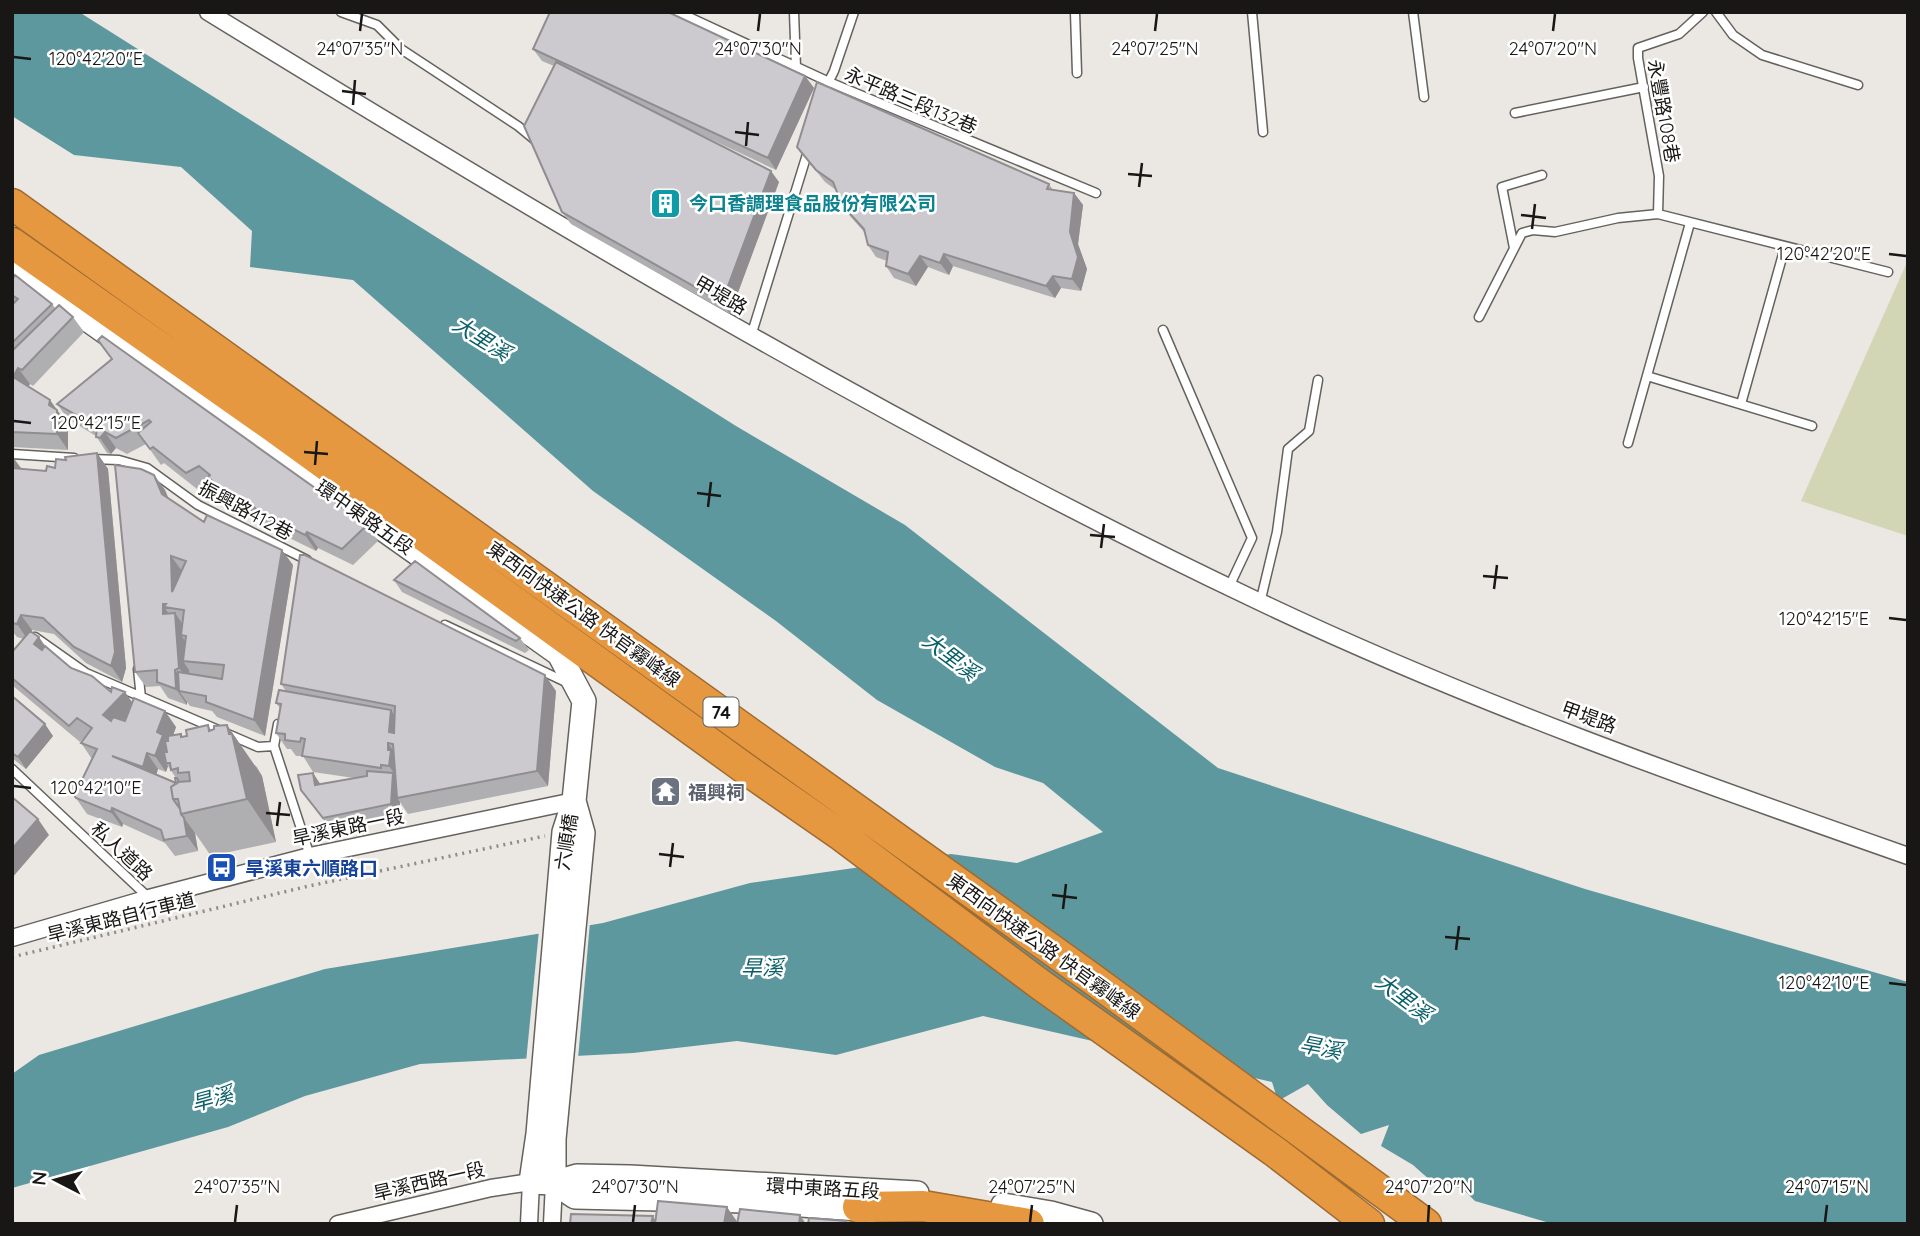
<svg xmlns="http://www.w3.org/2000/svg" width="1920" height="1236" font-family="Quicksand,'Noto Sans TC',sans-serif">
  <rect width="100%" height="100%" fill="#ebe7e3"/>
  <path fill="#d2d6b5" d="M1908 260V536L1801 501Z"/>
  <path fill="#5e989f" d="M12 12H79L736 426 905 525 1218 768 1585 889 1908 982V1224H1553L1475 1201 1463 1189 1431 1181 1413 1165 1381 1146 1389 1125 1361 1134 1327 1105 1308 1084 1278 1101 1272 1082 983 1016 836 1055 737 1041 633 1053 420 1064 305 1096 228 1127 12 1188V1074L39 1055 325 969 603 923 750 883 951 854 1017 863 1103 832 1043 783 995 767 877 700 776 621 593 491 353 280 250 267 252 231 181 167 74 155 12 116Z"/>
  <path fill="#ebe7e3" d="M590 922 578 1059 526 1062 539 930Z"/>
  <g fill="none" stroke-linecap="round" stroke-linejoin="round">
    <defs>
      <path id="lane" d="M341 12 377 25 401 49 518 126 535 140
        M678 12 829 82 1096 193
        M794 12 796 68
        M1075 12 1077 73
        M1252 12 1263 132
        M1413 12 1424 97
        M1703 12 1679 34 1638 48V58L1659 176 1658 214 1888 272
        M1716 12 1733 35 1762 55 1858 85
        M827 85 834 71 854 12
        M1515 113 1644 87
        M1514 248 1502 187 1542 175
        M1479 317 1522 233 1533 230 1555 232 1618 218 1658 214
        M1163 330 1252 538 1229 587
        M751 336 808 151
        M1647 376 1812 426
        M1741 404 1785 247
        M1628 443 1690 223
        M12 454 74 458
        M91 459 119 460 147 468 198 505 307 560
        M1260 603 1277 532 1288 449 1309 431 1318 380
        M445 625 570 684
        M35 637 86 673 258 747 274 746
        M138 669 141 698
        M278 724 274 746 310 856
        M12 769 149 898"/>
      <path id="street" d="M208 12C550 222 895 429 1258 601 1468 701 1688 779 1908 856
        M12 938 149 898 310 856 574 801
        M338 1224 491 1188 531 1182 529 1224
        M552 1224 554 1183"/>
      <path id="secondary" d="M12 266 559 654 584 701 574 801 564 832 538 1134 531 1182 554 1183 575 1197 745 1201 872 1210
        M574 801 583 833 554 1139V1183L577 1176 630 1177 917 1193
        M1003 1205 1051 1213 1091 1224"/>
      <path id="highway" d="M12 204 1091 978 1426 1224
        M12 243 276 429 747 770 842 836 1041 985 1274 1151 1369 1224
        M858 1207 923 1206 1029 1224"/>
    </defs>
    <use href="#lane" stroke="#65625e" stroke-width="11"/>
    <use href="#street" stroke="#65625e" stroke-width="19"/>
    <use href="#secondary" stroke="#65625e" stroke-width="26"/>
    <use href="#highway" stroke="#9e6b31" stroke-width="33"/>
    <path stroke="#8e8b88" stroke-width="3.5" stroke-dasharray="2 5" stroke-linecap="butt" d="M12 957 309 886 545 836"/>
    <use href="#lane" stroke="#fff" stroke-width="8"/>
    <use href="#street" stroke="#fff" stroke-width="16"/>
    <use href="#secondary" stroke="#fff" stroke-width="23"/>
    <use href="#highway" stroke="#e69840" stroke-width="30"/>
  </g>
  <path fill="#afaeb1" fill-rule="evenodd" d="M533 49 805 76 814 88 776 170 689 129 779 182 730 314 571 224 562 212 554 66 542 61Z
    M797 147 1049 184 1053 190 1074 193 1083 205 1078 244 1087 269 1081 291 1061 288 1055 298 953 266 949 275 928 267 916 286 894 278 886 266 887 261 876 257 868 245 865 233 850 216 842 205 836 190 825 182Z
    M12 280 52 304 56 309 73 317 84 332 33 386 30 384 28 387 56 409 68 425V450L12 447V305L14 304 12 303Z
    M112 359 367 525 378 541 353 565 318 548 316 551 269 528 265 523 263 525 247 510 242 513 219 493 210 482 197 489 164 463 161 465 146 444 127 454 116 448 111 454 107 453 96 436 68 419 57 404Z
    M97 453 108 469 126 668 122 682 86 663 54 634 32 630 31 632 45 646 71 668 111 692H125L132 703 176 727 173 735 183 737 187 736 208 725 211 730 257 767 262 776 276 842 211 856 195 833 198 851 175 856 165 843 123 824 122 827 87 814 69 788 79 786 92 759 81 743 87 735 80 742 12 685V652L24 639 17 637 12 631V456L22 469 46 471 55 468 66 460ZM168 766 176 778V783L156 775 158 769 166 772Z
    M154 475 165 490 168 498 204 522 293 565 265 736 217 717 212 711 190 706 187 702V705L168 698 160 686 146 687 135 672Z
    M394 580 520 638 529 650 525 653 402 592Z
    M281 684 556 691 548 786 408 814 400 802 399 816 331 830 301 790 320 784 354 778 313 772 303 756H296L291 749H287L276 733 280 708 276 703 286 691Z
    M12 696 53 736 26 769 12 758Z"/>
  <path fill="#8f8d90" d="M805 76 814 88 776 170 768 158Z
    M771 171 779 182 730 314 722 302Z
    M1074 193 1083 205 1078 244 1087 269 1081 291 1072 279 1070 232Z
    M944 254 953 266 949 275 940 263Z
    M920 256 928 267 916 286 908 274Z
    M1053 276 1061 288 1055 298 1046 286Z
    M12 365 18 368 30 384 24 393 14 378Z
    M50 400 68 425V450L57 434 49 405Z
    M105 432 116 448 111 454 100 438Z
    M97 453 108 469 126 668 122 682 111 666Z
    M12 456 22 470 12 471Z
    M154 475 165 490 173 509 162 494Z
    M307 532 318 548 316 551 305 535Z
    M282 550 293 565 265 736 254 720Z
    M171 556 182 571 172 592Z
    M163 604 165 607H164L174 621 163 614Z
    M175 613 186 629V636L181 635 187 644 183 661 189 670 190 684 179 668Z
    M21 615 32 630 28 640 17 624Z
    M39 637 50 653 45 659 34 644Z
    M175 670 186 685 179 691 187 702V705L176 689Z
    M545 675 556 691 548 786 537 771Z
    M125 692 136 708 114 730 103 715Z
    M391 710 402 726 400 748 389 732Z
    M165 711 176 727 170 745 166 763 168 766 166 772 155 756 157 732Z
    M45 724 53 736 26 769 18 757Z
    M227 725 262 776 276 842 247 799Z
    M388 743 399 759 400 782 389 766 388 750Z
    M147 753 158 769 154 782 143 767Z
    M313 773 321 785H315Z
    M393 773 401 785 397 798 400 802 399 816 391 804Z
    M112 808 123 824 122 827 111 812Z
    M184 818 195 833 198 851 187 836Z
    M38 819 49 835 12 878V849Z
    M727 1207 738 1223V1224H724Z
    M800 1215 806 1224H799Z
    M653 1216 655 1220V1224H651Z"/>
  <path fill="#cccace" stroke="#8f8d90" stroke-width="2" fill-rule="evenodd" d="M550 12H668L805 76 768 158 533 49Z
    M556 62 771 171 722 302 562 212 524 126Z
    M817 82 1049 184 1047 189 1074 193 1070 232 1078 257 1072 279 1053 276 1046 286 944 254 940 263 920 256 908 274 886 266 888 252 868 245 864 229 842 205 833 182 816 170 797 147Z
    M15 275 52 304 12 343V305L18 299 12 295V280Z
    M59 305 73 317 22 370 18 368 13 377 50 400 49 405 57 410V434L12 432V351Z
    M102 336 367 525 342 549 307 532 305 535 258 512 254 507 252 509 236 494 231 498 208 477 210 475 199 466 186 473 153 447 150 449 138 433 151 422 149 420 116 438 105 432 100 438 96 437 97 427 57 404 112 359 98 340Z
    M97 453 115 652 111 666 74 647 43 618 21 615 17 624 12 623V468L46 471 47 466 55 468 56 459 66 460 65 457Z
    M115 465 141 469 154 475 162 494 204 522 207 515 282 550 254 720 206 702V696L179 691 178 672 222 679 224 665 183 661 186 636 181 635 184 610 164 607 166 604H163V614L175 613 179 668 175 670 176 689 157 682V670L135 672ZM171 556 186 561 172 592Z
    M300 555H305L545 675 537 771 397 798 393 744 388 743V750H391L389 766 381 765V768L302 756 305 739 301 738 300 742 285 740V734L276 733 281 704 276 703 279 690 391 710 389 732 394 733 395 706 281 684Z
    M415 561 520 638 516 641 394 580Z
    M30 631 39 637 34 644 42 650 45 646 71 668 92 676 111 692 112 687 125 692 103 715 111 721 113 717 125 721 134 698 165 711 157 732 163 735 155 756 147 753 143 767 112 756 176 783 175 778H177L179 782 171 787 173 799 180 809 181 814 184 818 187 836 164 840 161 830 112 808 111 812 76 798 69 788 72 783 79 786 97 749 81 743 92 728 77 718 69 726 12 678V652Z
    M12 696 45 724 18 757 12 753Z
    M208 725 209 731 214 729V726L227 725 229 734H232L247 799 181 814 178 799H173L171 787 178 782 190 781 189 772 178 773V768L171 770 170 763H166L164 752H167L165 741H168V736L181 734V737L187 736 186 730Z
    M367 771 393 773 391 804 323 818 301 790 298 775 313 773 315 785 367 776Z
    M12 797 38 819 12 849Z
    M658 1201 727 1207 724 1224H655Z
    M740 1209 800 1215 799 1224H737Z
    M571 1214 653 1216 651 1224H570Z
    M809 1218 846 1221 845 1224H808Z"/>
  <path fill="none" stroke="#181715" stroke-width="2.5" d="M360 31 362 14M758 31 760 14M1155 31 1157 14M1553 31 1555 14M14 57 31 59M342 91 366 94M353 105 355 80M735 132 759 135M746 146 748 122M1128 174 1152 176M1139 187 1142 163M1521 215 1546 218M1532 229 1535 204M1889 254 1906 256M14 421 31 423M304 452 328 454M315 465 317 441M697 493 721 496M708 507 711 482M1090 535 1115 537M1101 548 1104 524M1483 576 1508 578M1494 589 1497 565M1889 618 1906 620M14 786 31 788M266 813 290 815M277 826 280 802M659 854 684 857M670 867 673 843M1052 895 1077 898M1063 909 1066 884M1445 937 1470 939M1456 950 1459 926M1889 983 1906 985M235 1222 237 1205M633 1222 635 1205M1030 1222 1032 1205M1428 1222 1429 1205M1825 1222 1827 1205"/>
  <defs>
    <symbol id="building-square" viewBox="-11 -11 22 22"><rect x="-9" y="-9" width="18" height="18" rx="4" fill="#0f9aa8" stroke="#fff"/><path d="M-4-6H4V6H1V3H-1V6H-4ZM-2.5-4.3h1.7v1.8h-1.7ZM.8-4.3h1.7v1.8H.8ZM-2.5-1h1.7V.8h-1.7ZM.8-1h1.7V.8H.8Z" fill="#fff"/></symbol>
    <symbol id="temple-square" viewBox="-11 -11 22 22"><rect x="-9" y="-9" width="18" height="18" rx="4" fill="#6b7280" stroke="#fff"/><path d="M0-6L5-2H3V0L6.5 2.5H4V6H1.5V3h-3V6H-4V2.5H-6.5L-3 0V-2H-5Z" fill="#fff"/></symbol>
    <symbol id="bus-square" viewBox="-11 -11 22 22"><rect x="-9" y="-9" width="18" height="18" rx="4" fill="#1a4fb4" stroke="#fff"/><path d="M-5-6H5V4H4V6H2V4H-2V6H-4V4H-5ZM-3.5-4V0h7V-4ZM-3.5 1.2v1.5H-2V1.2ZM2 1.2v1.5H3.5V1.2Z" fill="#fff"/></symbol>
  </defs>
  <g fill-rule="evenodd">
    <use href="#building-square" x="648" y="186" width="35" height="35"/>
    <use href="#temple-square" x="648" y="774" width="35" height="35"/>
    <use href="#bus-square" x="204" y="850" width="35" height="35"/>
  </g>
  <g text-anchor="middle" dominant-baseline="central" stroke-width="5" stroke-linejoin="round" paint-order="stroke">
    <rect fill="#fff" stroke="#5d5d5b" stroke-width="2" x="703.5" y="697.5" width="35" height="29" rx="5"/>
    <g font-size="18" font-weight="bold" fill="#181715">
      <text x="721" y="712">74</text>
    </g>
    <g font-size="19" fill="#181715" stroke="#fff">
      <text transform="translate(911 100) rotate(23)">永平路三段132巷</text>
      <text transform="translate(1664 111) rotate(80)">永豐路108巷</text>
      <text transform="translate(721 295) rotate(30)">甲堤路</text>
      <text transform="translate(246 510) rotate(28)">振興路412巷</text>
      <text transform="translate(365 517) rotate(35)">環中東路五段</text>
      <text transform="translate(584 614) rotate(36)">東西向快速公路 快官霧峰線</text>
      <text transform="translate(1589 717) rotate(20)">甲堤路</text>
      <text transform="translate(348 827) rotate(-12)">旱溪東路一段</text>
      <text transform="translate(566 842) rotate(-81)">六順橋</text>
      <text transform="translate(122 851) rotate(43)">私人道路</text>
      <text transform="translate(121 917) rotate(-14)">旱溪東路自行車道</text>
      <text transform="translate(1044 946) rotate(36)">東西向快速公路 快官霧峰線</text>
      <text transform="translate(429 1181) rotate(-13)">旱溪西路一段</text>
      <text transform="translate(823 1188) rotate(3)">環中東路五段</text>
    </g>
    <g font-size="19" font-weight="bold" fill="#0d838f" stroke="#fff" text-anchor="start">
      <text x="689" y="203">今口香調理食品股份有限公司</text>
    </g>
    <g font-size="19" font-weight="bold" fill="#5b616d" stroke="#fff" text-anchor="start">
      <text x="688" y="792">福興祠</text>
    </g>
    <g font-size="19" font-weight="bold" fill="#164399" stroke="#fff" text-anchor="start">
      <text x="245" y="868">旱溪東六順路口</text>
    </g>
    <g font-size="21" font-style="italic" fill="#0a5f67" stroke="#fff">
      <text transform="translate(482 338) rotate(32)">大里溪</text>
      <text transform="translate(951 656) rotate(37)">大里溪</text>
      <text x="762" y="967">旱溪</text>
      <text transform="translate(1404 997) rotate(37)">大里溪</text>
      <text transform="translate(1321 1047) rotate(11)">旱溪</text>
      <text transform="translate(212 1098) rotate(-15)">旱溪</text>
    </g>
  </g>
  <g font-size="18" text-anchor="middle" fill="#181715" stroke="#fff" stroke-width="5" stroke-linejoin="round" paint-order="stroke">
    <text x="360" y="55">24°07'35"N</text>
    <text x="758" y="55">24°07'30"N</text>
    <text x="1155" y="55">24°07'25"N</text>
    <text x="1553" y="55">24°07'20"N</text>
    <text x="96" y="65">120°42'20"E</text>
    <text x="1824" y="260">120°42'20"E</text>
    <text x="96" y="429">120°42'15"E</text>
    <text x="1824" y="625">120°42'15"E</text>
    <text x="96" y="794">120°42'10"E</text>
    <text x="1824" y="989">120°42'10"E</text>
    <text x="237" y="1193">24°07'35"N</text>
    <text x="635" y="1193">24°07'30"N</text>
    <text x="1032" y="1193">24°07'25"N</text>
    <text x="1429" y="1193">24°07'20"N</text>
    <text x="1827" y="1193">24°07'15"N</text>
  </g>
  <rect width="1920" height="1236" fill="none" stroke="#181715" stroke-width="28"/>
  <g transform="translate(56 1180) rotate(276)" stroke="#ffffff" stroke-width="5" paint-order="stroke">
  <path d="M0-5L12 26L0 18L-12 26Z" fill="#181715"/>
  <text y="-10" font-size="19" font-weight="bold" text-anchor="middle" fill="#181715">N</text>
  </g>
</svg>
